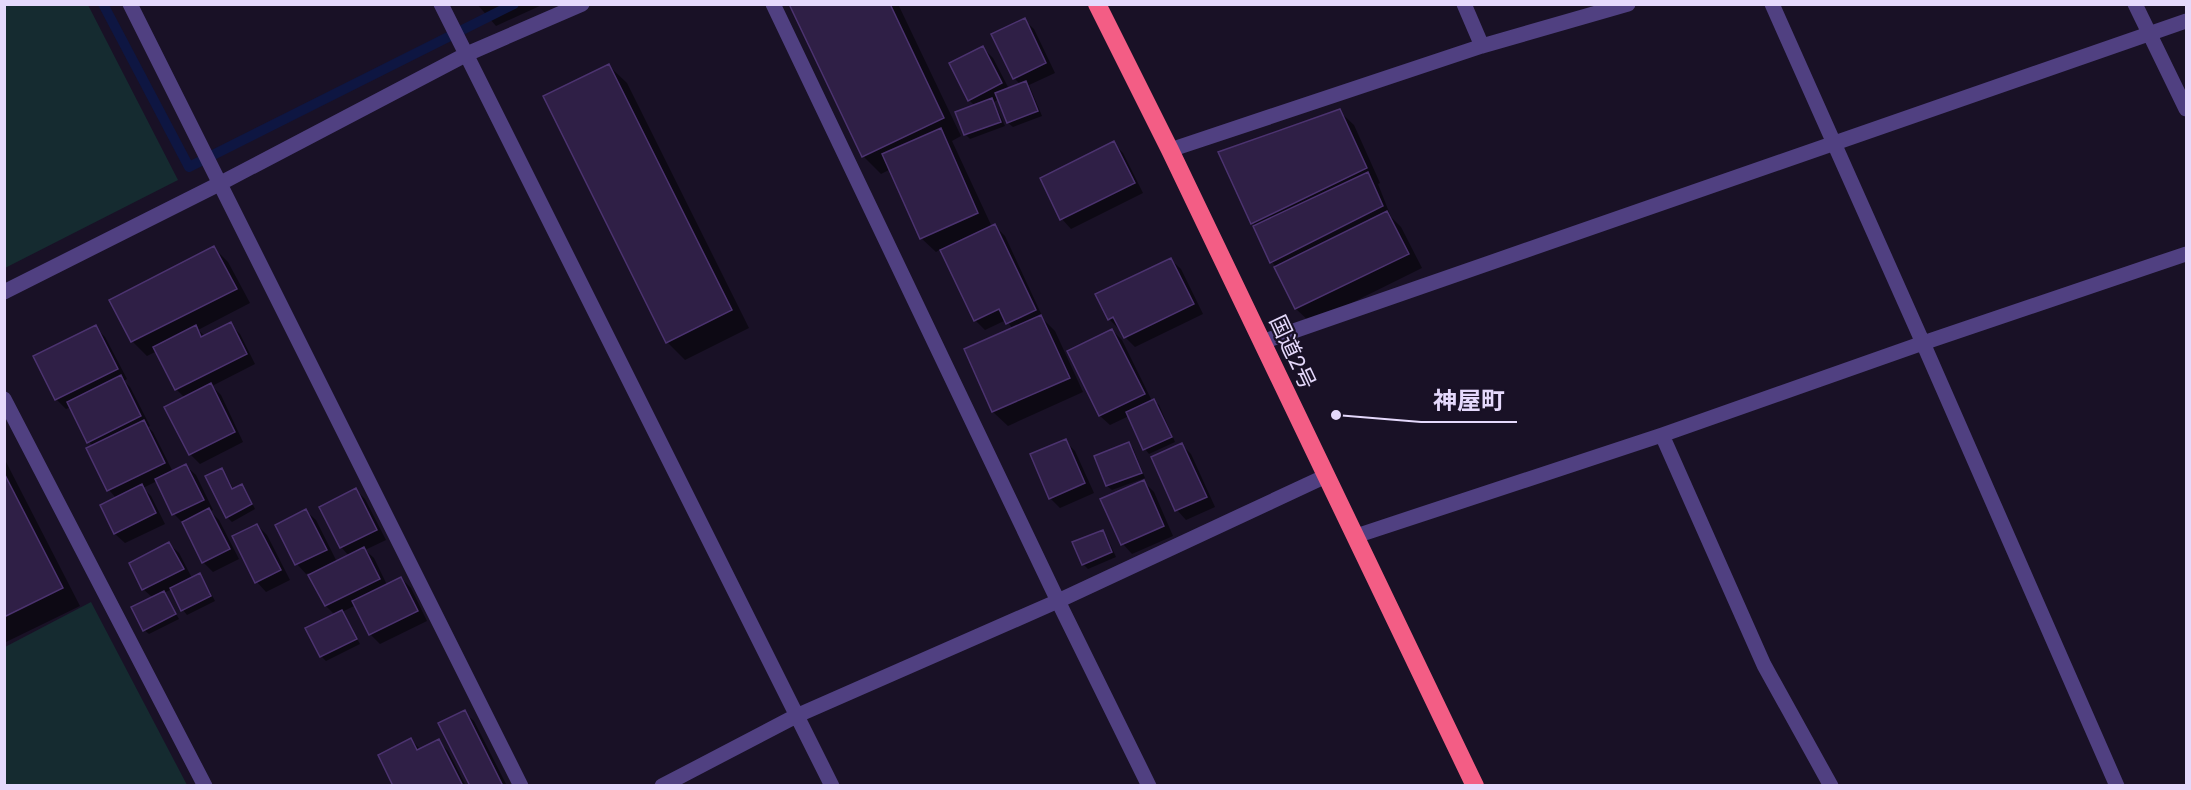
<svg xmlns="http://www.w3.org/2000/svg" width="2191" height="790" font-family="Jost,'Noto Sans JP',sans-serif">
  <rect width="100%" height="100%" fill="#191126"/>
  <path fill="#152b30" d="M5 4 88 5 178 180 5 268Z
    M91 602 187 785H5V647Z"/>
  <path fill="#0007" d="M477 4H544L496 26Z
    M791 4H898L961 136 952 141 992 227 995 226 1005 236 1044 320 1055 331 1083 392 1008 426 993 412 966 350 1013 329 1006 320 985 330 975 320 941 249 936 252 921 238 891 169 881 174 863 156Z
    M1024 20 1034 29 1055 73 1029 85 1042 116 1013 127 1008 123 999 99 994 102 1005 126 970 139 966 135 957 113 975 106 969 100 983 48 993 58 1009 89 1021 85 1014 78Z
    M609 66 627 83 749 328 685 360 667 342Z
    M1339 111 1354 125 1380 183 1378 184 1391 217 1401 227 1422 268 1311 323 1296 309 1276 267 1272 262 1220 153Z
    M1113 143 1123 153 1143 193 1071 229 1062 219Z
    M214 248 228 262 250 303 198 330 205 336 230 324 240 334 255 364 212 386 221 395 243 442 200 464 190 454 185 398 176 389 157 351 147 356 133 342 111 300Z
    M1171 260 1181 269 1203 314 1135 347 1125 337 1120 328 1119 329 1109 319Z
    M95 327 105 337 127 379 124 381 130 387 150 426 148 427 153 432 173 472 186 466 196 475 213 510 210 511 219 520 239 559 213 572 203 562 184 524 174 514 157 481 143 488 151 496 165 524 125 543 115 534 102 506 116 498 109 490 88 449 93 446 89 442 71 407 66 409 56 399 35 357Z
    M1112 330 1122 340 1152 401H1154L1159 405 1175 442 1149 454 1145 449 1129 416 1110 425 1100 416 1069 351Z
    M1065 441 1075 451 1094 493 1060 508 1050 498Z
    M1129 444 1133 448 1145 478 1112 490 1107 486 1096 457Z
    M1181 444 1191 454 1215 507 1186 520 1177 510 1152 458Z
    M4 458 80 606 4 643Z
    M222 470 226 475 234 490 241 486 246 491 255 509 232 522 227 517Z
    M1144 482 1154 492 1173 536 1132 554 1123 544 1102 500Z
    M356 490 365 499 386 540 365 550 374 558 387 585 401 578 411 588 427 621 380 644 370 634 356 605 342 612 360 644 326 661 321 656 335 615 326 606 309 573 306 574 297 564 277 525 306 511 316 520 337 562 349 556 341 547Z
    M257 525 267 535 290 580 266 592 257 582Z
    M1102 532 1107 537 1116 557 1088 569 1083 564Z
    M169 544 179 553 192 578 200 575 204 580 215 601 187 615 183 610 172 589 164 593 179 619 149 634 144 630 153 598 143 589Z
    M464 712 474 721 507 786H472Z
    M411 740 421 750 438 741 448 751 466 786H395Z"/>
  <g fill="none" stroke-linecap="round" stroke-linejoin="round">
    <path stroke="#0e1642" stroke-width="10" d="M103 4 189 167 514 4"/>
  </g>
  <path fill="#2f1f46" stroke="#4c3370" stroke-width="1.5" d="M789 4H890L944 118 862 157Z
    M1025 18 1046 63 1013 79 991 34Z
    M983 46 1002 83 968 101 949 63Z
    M609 64 732 310 666 343 543 96Z
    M1026 81 1038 111 1007 123 995 93Z
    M992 98 1001 122 964 135 955 112Z
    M1340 109 1367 168 1251 224 1218 152Z
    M941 128 978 213 920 239 882 154Z
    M1114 141 1135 183 1060 220 1040 178Z
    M1368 172 1383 206 1270 263 1253 226Z
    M1387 211 1409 254 1295 309 1274 267Z
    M995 224 1036 310 1006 324 999 309 974 321 940 250Z
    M214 246 237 289 131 342 109 300Z
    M1171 258 1194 304 1124 338 1113 317 1108 320 1095 294Z
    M1041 315 1070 378 992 412 964 349Z
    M231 322 247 354 175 390 153 347 196 325 201 337Z
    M96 325 118 369 55 400 33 356Z
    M1112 329 1145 394 1099 416 1067 351Z
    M121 375 141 416 87 443 67 402Z
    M211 383 235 432 189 455 164 407Z
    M1154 399 1172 437 1143 450 1126 412Z
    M144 420 165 463 107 491 86 448Z
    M1066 439 1085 483 1049 499 1030 454Z
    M1129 442 1142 473 1106 486 1094 456Z
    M1182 443 1207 497 1175 511 1151 457Z
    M186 464 204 500 172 515 155 479Z
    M222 468 232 489 242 484 252 504 226 518 205 476Z
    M4 473 63 588 4 617Z
    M1144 480 1164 526 1121 545 1100 499Z
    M142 484 156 513 114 534 100 505Z
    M356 488 377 530 340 548 319 507Z
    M209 508 230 549 202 563 182 522Z
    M306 509 327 550 295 565 275 525Z
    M257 524 281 570 255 583 232 536Z
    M1103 530 1112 552 1082 565 1072 542Z
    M169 542 184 569 142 590 129 563Z
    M364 547 380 579 325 606 308 575Z
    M200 573 211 596 181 611 170 588Z
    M401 577 418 611 369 635 352 601Z
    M164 591 176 614 143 631 131 607Z
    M342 610 357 639 320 657 305 628Z
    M465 710 503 786H470L438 723Z
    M411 738 417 750 439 739 463 786H393L378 755Z"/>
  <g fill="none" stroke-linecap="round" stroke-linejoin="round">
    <path stroke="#504081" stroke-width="15" d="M130 4 521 786
      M441 4 832 786
      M773 4 1058 601 1149 786
      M1464 4 1482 46
      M1772 4 1923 343 2117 786
      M2135 4 2186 109
      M1170 150 1482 46 1628 4
      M4 292 221 183 467 54 582 4
      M1262 342 2186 21
      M4 399 205 786
      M1662 435 1764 665 1831 786
      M1356 536 1662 435 1923 343 2186 254
      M662 786 796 716 1058 601 1326 476"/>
    <path stroke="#f35d85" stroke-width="18" d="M1097 4 1170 150 1475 786"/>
  </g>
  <g text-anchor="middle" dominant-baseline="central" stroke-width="4.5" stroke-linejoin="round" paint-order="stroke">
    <g font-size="22" fill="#e5d9fc" stroke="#191126">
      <text transform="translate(1293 352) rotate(65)">国道2号</text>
    </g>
  </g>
  <path fill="none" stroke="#e5d9fc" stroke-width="2" d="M1336 415L1421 422H1517"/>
  <circle fill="#e5d9fc" stroke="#191126" stroke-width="2" cx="1336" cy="415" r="6"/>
  <g font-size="24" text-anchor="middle" font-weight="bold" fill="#e5d9fc" stroke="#191126" stroke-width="4.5" stroke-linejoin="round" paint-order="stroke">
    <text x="1469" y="409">神屋町</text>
  </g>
  <rect width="2191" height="790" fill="none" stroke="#e5d9fc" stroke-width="12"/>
</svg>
